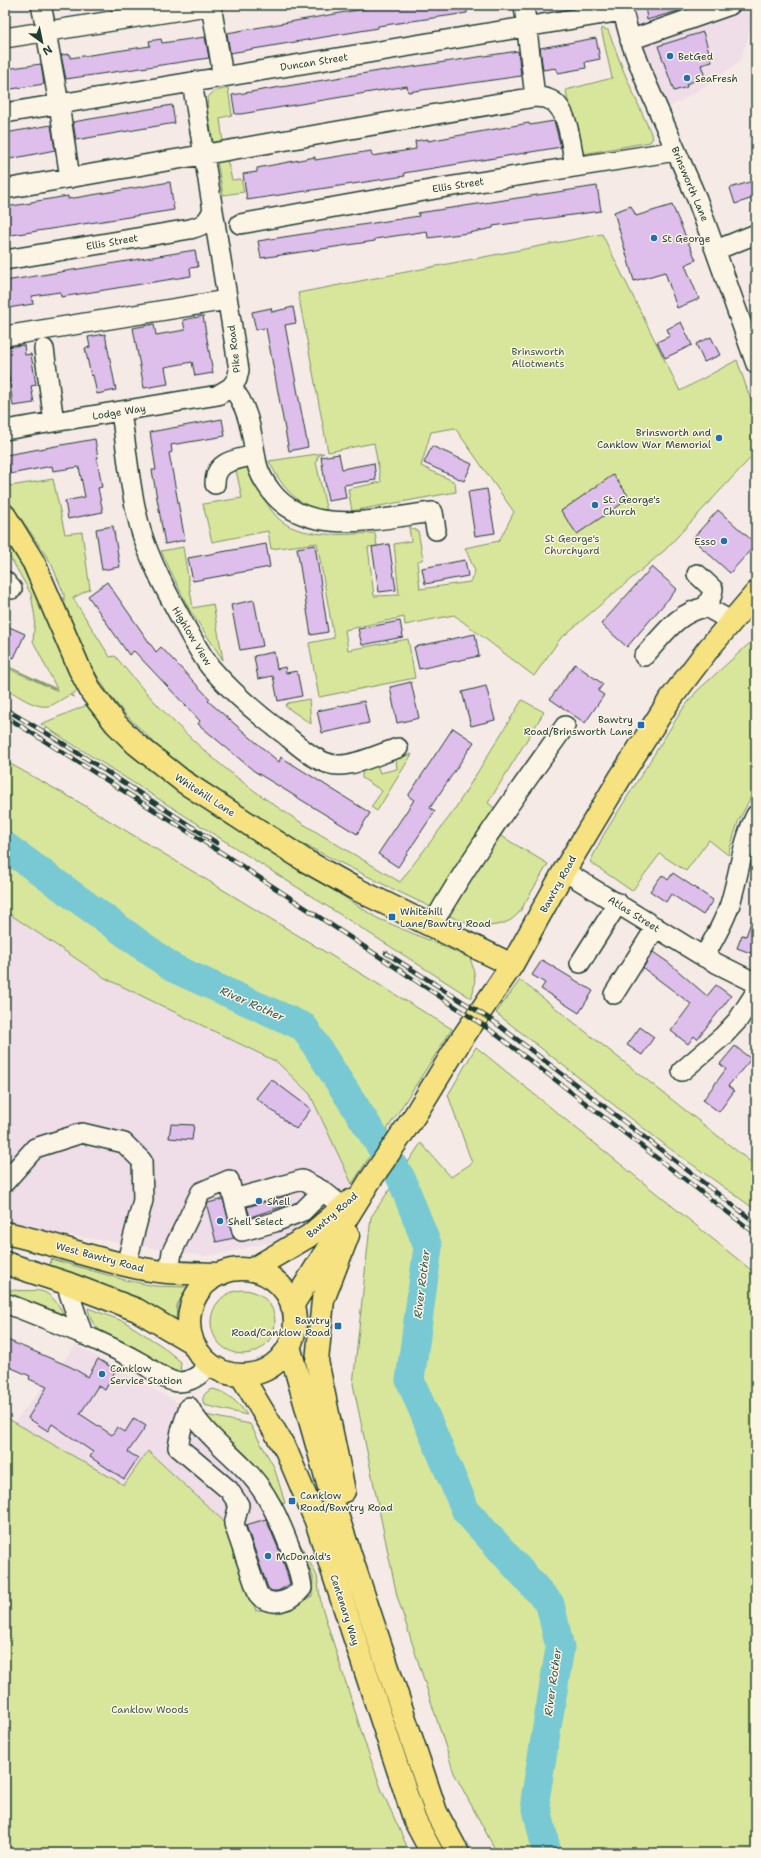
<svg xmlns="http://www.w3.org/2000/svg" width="761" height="1858" font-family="'Shantell Sans',sans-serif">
  <rect width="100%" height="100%" fill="#f6eae6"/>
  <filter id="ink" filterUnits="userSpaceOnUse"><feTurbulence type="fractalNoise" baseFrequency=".025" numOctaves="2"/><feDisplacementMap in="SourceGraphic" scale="8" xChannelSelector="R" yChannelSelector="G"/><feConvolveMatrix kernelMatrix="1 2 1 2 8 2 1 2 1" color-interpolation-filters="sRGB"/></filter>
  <g filter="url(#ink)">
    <path fill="#efdde7" d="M530 5H756V8L741 60 716 79 681 101 658 112 622 11 534 26Z
      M5 911 105 978 277 1062 310 1094 352 1184 327 1211 288 1238 225 1253 204 1256 5 1225Z
      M76 1345 175 1401 236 1447 263 1477 296 1536 313 1577 312 1596 297 1603 256 1611 230 1527 148 1451 124 1485 14 1423Z"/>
    <path fill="#d7e69a" stroke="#7b9267" d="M601 28 608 30 624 72 653 138 650 142 577 155 566 90 612 78Z
      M228 88 232 115 220 118 223 143 218 144 213 142C212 132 203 102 210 95 215 90 222 90 228 88Z
      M226 155 232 180 241 179 244 192 223 195 217 161Z
      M602 234 680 391 737 360 756 415V452L665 550 560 639 534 676 454 615 405 625 404 617 345 630 348 650 408 639 415 678 319 697 309 643 334 638 317 543 271 549 268 531 212 542 203 504 242 498 235 465 248 463C256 482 263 502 277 517 298 540 347 534 375 533L377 546 368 547 374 596 399 595 394 544 411 541 409 527 418 531 423 559 417 562 420 589 470 582 475 571 465 548 499 541 514 512 455 428 431 432 421 466 455 482 456 492 352 511 348 489 381 482 374 443 328 452 298 293Z
      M324 453 318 456 316 462 327 512C296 505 283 489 269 461Z
      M5 467 10 486 53 479 65 534 82 532 90 589 73 598 110 657 115 656C153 703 196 747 244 783 293 821 348 850 400 882L453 812 522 700 544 712 488 803 497 810 486 827 548 864 519 913 511 920 502 924 484 927 456 919 395 890 283 834 168 756 125 714 108 693 90 664 64 602V594L51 563 5 495Z
      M5 540 21 564 80 690 70 695 74 697 69 695C64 698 58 702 52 705 37 711 18 695 5 688V667L58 691 5 665 57 689 33 641 35 618 31 594 13 562 5 552Z
      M183 547 193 608 213 604 223 660 189 609 161 551Z
      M756 625V787L738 822 728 855 709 840 686 871 660 854 632 891 590 862 604 834 682 710 697 691 751 642 752 632Z
      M309 699 311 724 285 706 288 703Z
      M87 705 112 733 173 788 377 918 470 958C475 973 477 983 471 998L41 724Z
      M412 754 377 811 371 807 382 791 362 778V772L376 763 380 773 397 769 396 759Z
      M5 761 77 801 452 1029 352 1184 310 1094 277 1062 105 978 5 911Z
      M520 980 756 1166V1210L669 1148 496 1013Z
      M476 1047 756 1274V1853H497L454 1773 397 1596 353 1384 371 1217 421 1143 451 1177 472 1163 448 1095Z
      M51 1259 125 1280 155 1286 187 1287 177 1305 176 1319 49 1270Z
      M5 1289C41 1295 43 1279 66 1317L5 1298Z
      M211 1322a32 32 0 1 1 64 0a32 32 0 1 1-64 0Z
      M88 1308 125 1322 162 1346 181 1362 180 1372 175 1374C157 1365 103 1338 93 1323 90 1318 89 1313 88 1308Z
      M213 1389C227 1392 240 1404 247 1415L204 1405C201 1396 205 1392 213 1389Z
      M201 1414 250 1424 274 1467 285 1503 278 1505 263 1477 236 1447 216 1432Z
      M5 1417 124 1485 148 1451 230 1527 256 1611 297 1603 312 1596 313 1577 296 1536 317 1576 321 1604 364 1740 382 1791 410 1853H5Z"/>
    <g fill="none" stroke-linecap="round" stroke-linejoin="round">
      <path stroke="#79c9d4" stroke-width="29" d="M5 846 173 968 304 1027 401 1178 428 1247 410 1380 466 1511 550 1604 560 1648 535 1800 547 1853"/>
    </g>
    <path fill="#debeea" stroke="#1f3d34" d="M386 5H467V13L378 26V28L230 53 227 33Z
      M645 5H688V8L647 20Z
      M703 32 712 62 701 65 705 77 686 84 687 87 674 91 658 46Z
      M205 37 209 58 66 79 61 55 70 54V58L150 46 149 41 161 39 162 43Z
      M596 38 600 59 585 62 586 68 558 73 556 68 543 70 540 48Z
      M518 51 521 76 408 92 407 86 241 114H235L232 95 385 70V71Z
      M41 64 44 84 5 90V69Z
      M172 105 175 123 76 140 73 122Z
      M554 121 561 147 404 173 405 176 247 200 243 174 257 172V168L315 157V160L371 151 372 156 416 149 415 141 428 139V141L529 123 530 125Z
      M51 125 55 150 5 160V133Z
      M756 180V197L735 204 730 188Z
      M170 182 174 210 5 236V207L31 203V202L68 196V199Z
      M597 186 601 211 493 226V228L469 233 428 238 427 231 421 232 375 239V241L261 258 258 241 419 216 418 213Z
      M672 205 696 260 685 265 699 299 677 308 665 272 634 281 614 212 631 206 636 216Z
      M195 250 198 267 190 268 191 276 61 297 60 292 32 296 33 304 8 308 6 300H5V281Z
      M293 307 296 323 285 325 308 447 289 451 266 328 256 330 252 312 271 308 272 312Z
      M203 316 213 373 195 376 192 362 165 367 168 384 144 388 133 328 154 324 156 335 185 330 183 320Z
      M681 322 692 345 665 358 657 342 670 336 667 329Z
      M105 334 116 390 97 394 93 375 91 376 85 348 90 347 88 337Z
      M711 337 720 355 704 362 696 344Z
      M24 345 25 355 31 354 36 385 31 386 34 403 13 406 5 347Z
      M222 419 225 436 171 445 172 452 169 453 185 540 165 544 152 470H156L150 432Z
      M95 439 98 458H97L102 487 98 488 103 512 68 519 65 501 85 497 79 467 53 471 52 466 10 474 6 455Z
      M432 446 472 464 464 481 424 463Z
      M339 454 342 469 374 463 376 480 344 485 346 498 328 501 321 457Z
      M613 475 630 498 577 534 561 511Z
      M487 489 495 533 475 536 468 492Z
      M718 510 756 544 730 573 692 539Z
      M113 526 120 567 102 570 96 529Z
      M266 544 270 567 193 581 188 558Z
      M389 544 396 590 379 592 372 547Z
      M315 545 328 632 311 635 297 548Z
      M465 560 468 576 425 584 422 568Z
      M652 567 677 589 627 647 601 624Z
      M107 582 156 652 161 647 210 699 208 701 279 762 281 757 370 813 357 834 254 771 198 724 200 721 134 651 129 655 88 596Z
      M254 600 263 646 240 650 231 605Z
      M400 621 403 637 362 645 358 629Z
      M5 625 25 634 14 658 5 654Z
      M475 634 479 656 419 669 414 647Z
      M274 652 277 669 285 667 286 673 297 671 302 696 278 701 273 676 258 679 254 656Z
      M575 664 603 684 598 691 604 695 585 723 550 699Z
      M411 682 419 718 397 723 390 687Z
      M486 686 495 720 471 726 462 692Z
      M364 701 369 723 322 733 317 711Z
      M453 728 474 742 430 808 435 811 398 867 378 854 414 800 408 796Z
      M673 873 713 900 703 915 671 894 666 902 650 891 662 875 668 880Z
      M755 911 756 912V955L737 948 742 935 746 936Z
      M653 952 669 963 707 996 716 985 731 996 697 1039 694 1036 688 1044 671 1031 691 1004 643 968Z
      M542 960 593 991 579 1013 541 989 545 983 532 975Z
      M640 1027 654 1037 642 1055 627 1045Z
      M735 1046 751 1059 728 1086 734 1091 719 1112 703 1100 726 1069 720 1064Z
      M271 1079 311 1109 296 1129 256 1098Z
      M171 1124 194 1125 192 1140 169 1138Z
      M288 1195 290 1204 250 1217 247 1207Z
      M223 1199 234 1238 216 1242 207 1206 208 1203Z
      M5 1339 71 1367 88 1377 98 1359 116 1370 105 1390 98 1386 80 1414 112 1435 117 1427 125 1432 134 1418 146 1426 128 1452 138 1458 124 1479 90 1457 93 1452 52 1424 48 1431 28 1418 47 1387 29 1379 30 1376 5 1365Z
      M266 1519 282 1557 290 1584 278 1591H272L268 1588 246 1525Z"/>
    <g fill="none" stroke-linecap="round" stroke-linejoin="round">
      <defs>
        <path id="minor" d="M41 5 44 19
          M211 5 221 64V77
          M621 5 632 45 646 82 697 199 756 364
          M46 32 59 104 70 178
          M5 38 213 5
          M630 40 730 5
          M192 82 239 370 237 379 231 387C250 407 252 438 257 464 259 473 265 483 271 491 307 539 382 518 433 512L436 530
          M535 97C539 98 544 97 548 99 569 105 571 147 575 166
          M5 113 622 11
          M5 189 535 97 524 5
          M240 224 441 188 676 151
          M716 250 756 234
          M5 260 190 229C202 226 207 223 212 212
          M5 336 227 300
          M44 349 54 422
          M121 412C127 451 130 493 141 531 151 563 167 593 183 622 192 638 200 654 211 668 232 692 257 714 283 733 298 745 319 766 340 765 357 765 381 753 398 748
          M5 430 218 395 231 387
          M215 484C215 460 236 460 255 455
          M697 574 713 589 712 595 706 607
          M5 581 12 589
          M644 656C664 635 676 613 706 607L731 621
          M564 871 704 957 756 983
          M432 925C471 856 519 791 565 726
          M704 957C713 940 724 923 730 904 739 875 742 843 756 815
          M580 963 618 903
          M614 994 656 927
          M682 1071 723 1036 738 1020 756 992
          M5 1182 35 1148 82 1133 124 1143 142 1161 143 1200 126 1265
          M234 1199 302 1180 323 1191 343 1207
          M169 1272 172 1252 201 1192 229 1180 242 1231 275 1222 303 1211 323 1191
          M69 1284V1293L83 1335
          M8 1304C54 1322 101 1340 143 1364 153 1370 167 1382 179 1382 193 1382 200 1374 210 1365
          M189 1407C202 1431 222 1446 242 1466 267 1490 280 1521 292 1553 296 1564 301 1575 302 1588 292 1601 270 1609 258 1594L234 1524 239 1505 229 1490 178 1447 181 1431Z"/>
        <path id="major" d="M5 516 34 563 80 670 92 693 116 724 136 744 184 782 306 861 356 889 512 965
          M5 1233C54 1243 101 1262 150 1270 173 1274 198 1273 221 1274
          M5 1263 69 1284 137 1310 193 1343
          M189 1322a53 53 0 1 1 106 0a53 53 0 1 1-106 0Z
          M251 1270 309 1236 350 1201
          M292 1306 369 1182 415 1115 459 1043 512 965 564 871 620 778 669 701 709 648 756 593
          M289 1346 336 1512 436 1812 458 1853
          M241 1375 286 1450 316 1521 415 1821 432 1853
          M344 1491 317 1361 323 1300 348 1235"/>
      </defs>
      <use href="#minor" stroke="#1f3d34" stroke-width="22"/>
      <use href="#major" stroke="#1f3d34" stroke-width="25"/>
      <use href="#minor" stroke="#fcf5e5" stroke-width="19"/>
      <use href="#major" stroke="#f6e281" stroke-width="22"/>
      <defs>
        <path id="rail" d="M5 709 53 737 217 843
          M5 716 225 855 489 1029 756 1234
          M386 953 493 1021 756 1223"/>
      </defs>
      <use href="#rail" stroke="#1f3d34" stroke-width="4.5"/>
      <use href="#rail" stroke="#fcf5e5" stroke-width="3" stroke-dasharray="9" stroke-linecap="butt"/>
    </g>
  </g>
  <g fill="#1f6fb2" stroke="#fcf5e5" stroke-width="1.5">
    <circle cx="670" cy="56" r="4"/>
    <circle cx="687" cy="78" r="4"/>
    <circle cx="654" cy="238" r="4"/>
    <circle cx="719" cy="438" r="4"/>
    <circle cx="595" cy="505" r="4"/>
    <circle cx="724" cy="541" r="4"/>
    <rect x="637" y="721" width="8" height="8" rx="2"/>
    <rect x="388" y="913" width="8" height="8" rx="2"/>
    <circle cx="259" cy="1201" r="4"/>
    <circle cx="220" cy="1221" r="4"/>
    <rect x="334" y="1322" width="8" height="8" rx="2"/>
    <circle cx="102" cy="1374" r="4"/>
    <rect x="288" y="1497" width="8" height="8" rx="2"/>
    <circle cx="268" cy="1556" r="4"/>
  </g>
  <g text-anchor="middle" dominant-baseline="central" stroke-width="3" stroke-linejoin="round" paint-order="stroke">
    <g font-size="10" fill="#1f3d34" stroke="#fcf5e5" text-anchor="start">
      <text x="678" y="56">BetGed</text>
      <text x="695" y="78">SeaFresh</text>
      <text x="662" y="238">St George</text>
      <text x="711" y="432" text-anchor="end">Brinsworth and<tspan x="711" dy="12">Canklow War Memorial</tspan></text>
      <text x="603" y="499">St. George's<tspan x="603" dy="12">Church</tspan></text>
      <text x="716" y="541" text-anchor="end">Esso</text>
      <text x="633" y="719" text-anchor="end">Bawtry<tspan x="633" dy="12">Road/Brinsworth Lane</tspan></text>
      <text x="400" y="911">Whitehill<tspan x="400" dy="12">Lane/Bawtry Road</tspan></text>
      <text x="267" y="1201">Shell</text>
      <text x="228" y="1221">Shell Select</text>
      <text x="330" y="1320" text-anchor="end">Bawtry<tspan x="330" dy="12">Road/Canklow Road</tspan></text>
      <text x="110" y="1368">Canklow<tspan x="110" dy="12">Service Station</tspan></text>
      <text x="300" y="1495">Canklow<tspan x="300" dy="12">Road/Bawtry Road</tspan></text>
      <text x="276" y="1556">McDonald's</text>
    </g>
    <g font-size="10" fill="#1f3d34" stroke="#fcf5e5">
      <text transform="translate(314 62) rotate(-9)">Duncan Street</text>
      <text transform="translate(690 184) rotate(67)">Brinsworth Lane</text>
      <text transform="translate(458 185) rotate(-9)">Ellis Street</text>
      <text transform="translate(112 242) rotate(-10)">Ellis Street</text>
      <text transform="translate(234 349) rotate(-97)">Pike Road</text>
      <text transform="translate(119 412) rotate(-9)">Lodge Way</text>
      <text transform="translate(192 636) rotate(59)">Highlow View</text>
      <text transform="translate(205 795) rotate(33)">Whitehill Lane</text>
      <text transform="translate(558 884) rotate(-61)">Bawtry Road</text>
      <text transform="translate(634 914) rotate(32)">Atlas Street</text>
      <text transform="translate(332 1215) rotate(-41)">Bawtry Road</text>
      <text transform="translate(100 1257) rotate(15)">West Bawtry Road</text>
      <text transform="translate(345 1610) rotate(72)">Centenary Way</text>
    </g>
    <g font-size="10" fill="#3b5643" stroke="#fcf5e5">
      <text x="538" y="351">Brinsworth<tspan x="538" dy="12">Allotments</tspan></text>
      <text x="572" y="538">St George's<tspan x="572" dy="12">Churchyard</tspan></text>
      <text x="150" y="1709">Canklow Woods</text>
    </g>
    <g font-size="11" font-style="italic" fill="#315954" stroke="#fcf5e5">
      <text transform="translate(252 1004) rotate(24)">River Rother</text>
      <text transform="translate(422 1284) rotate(-83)">River Rother</text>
      <text transform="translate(553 1682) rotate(-82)">River Rother</text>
    </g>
  </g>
  <rect width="761" height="1858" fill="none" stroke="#fcf5e5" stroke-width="20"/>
  <rect x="10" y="10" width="741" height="1838" fill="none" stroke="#1f3d34" stroke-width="1.5" filter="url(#ink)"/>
  <g transform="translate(42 42) rotate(147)" stroke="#fcf5e5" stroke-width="3" paint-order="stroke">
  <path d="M0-3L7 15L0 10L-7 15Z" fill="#1f3d34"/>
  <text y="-6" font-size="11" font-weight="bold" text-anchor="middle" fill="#1f3d34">N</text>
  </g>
</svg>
